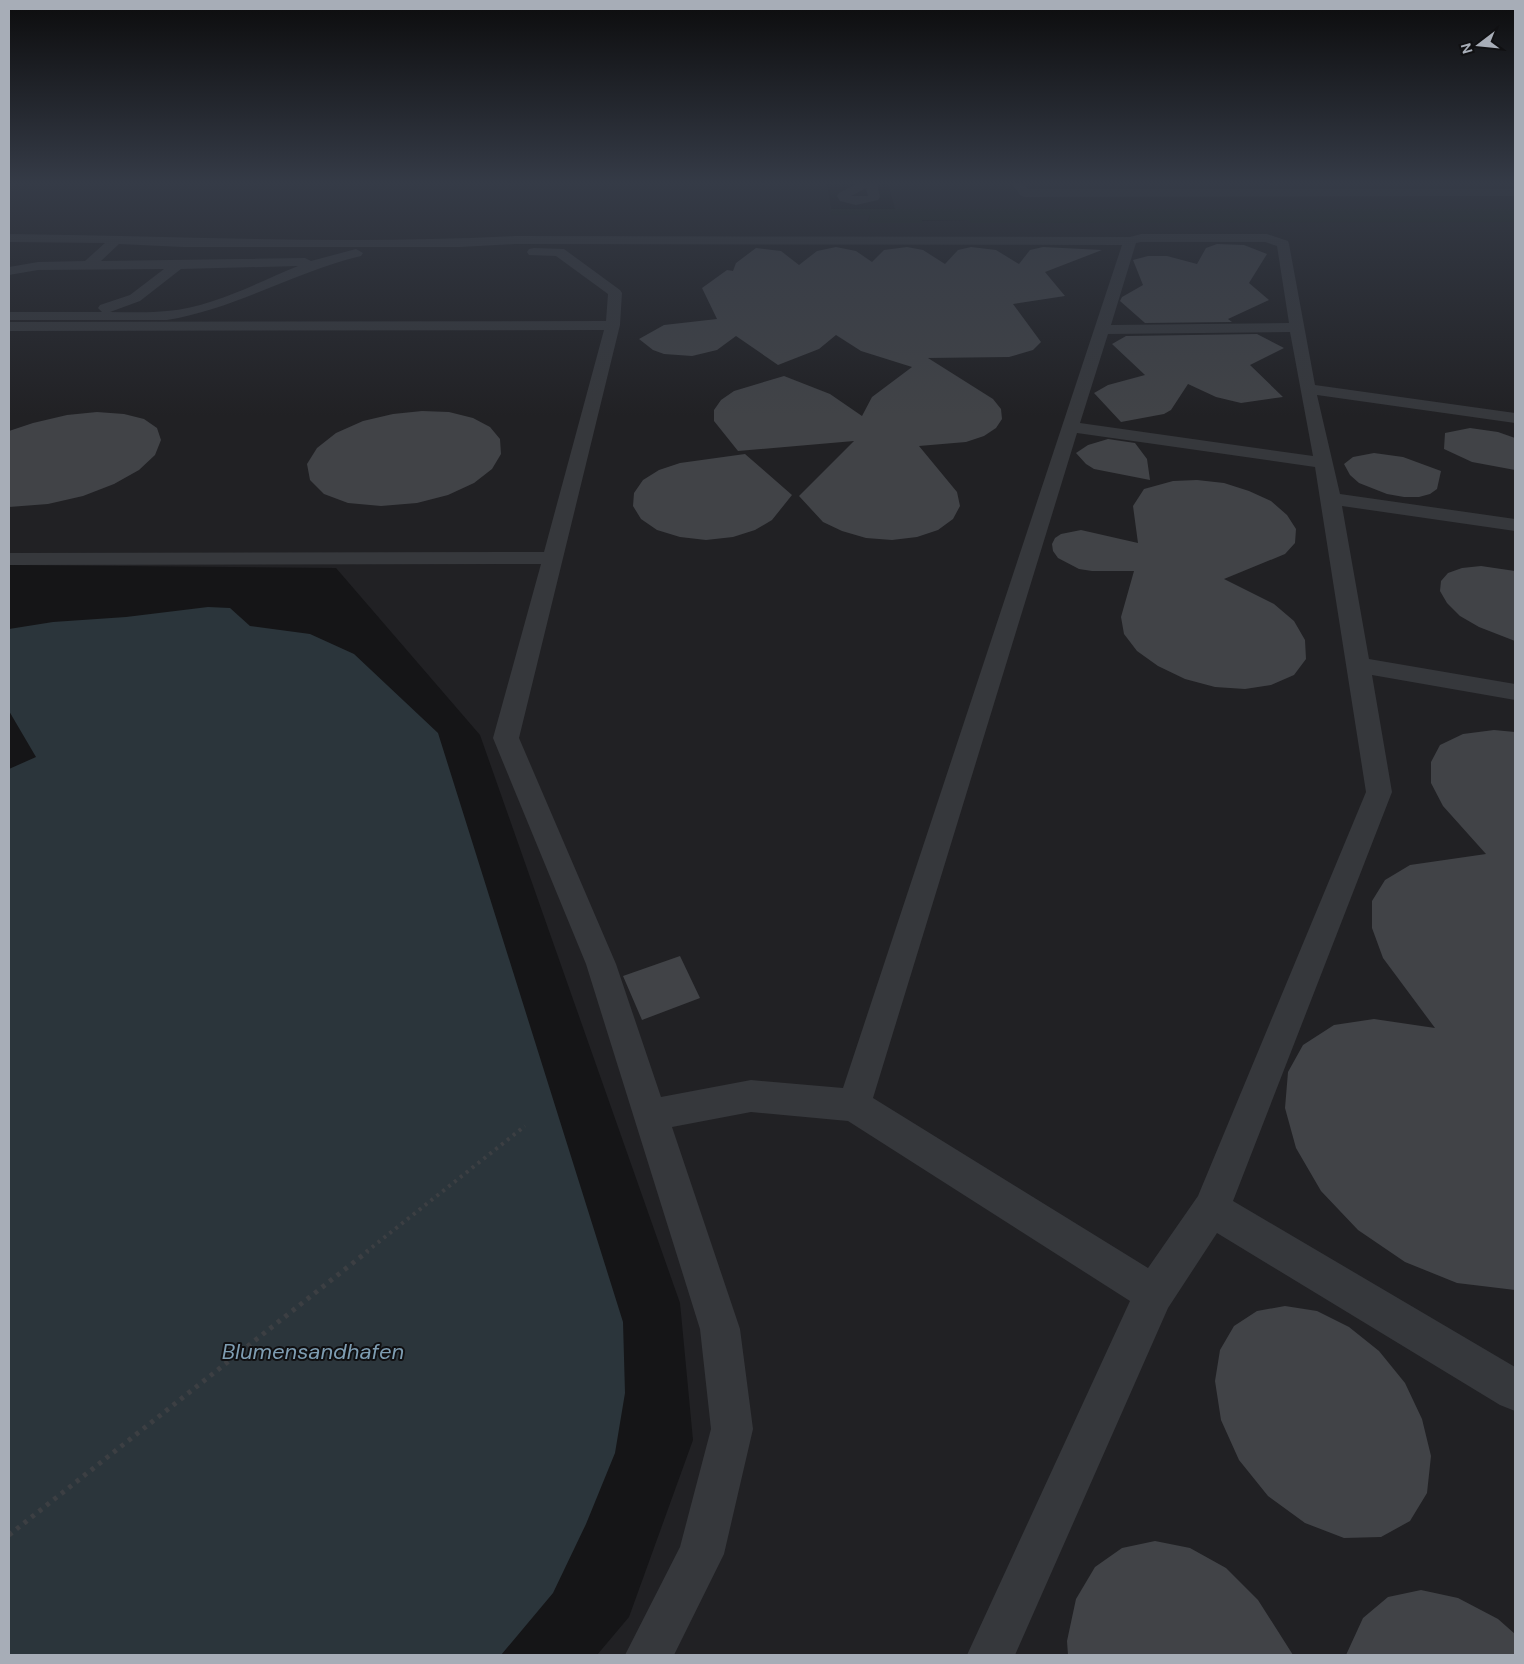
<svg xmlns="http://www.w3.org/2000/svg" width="1524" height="1664" font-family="'DM Sans',sans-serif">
  <rect width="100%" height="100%" fill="#151517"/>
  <path fill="#212124" d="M9 183H827L832 215H870L868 222 969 220 1515 222V1655H597L629 1617 693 1440 680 1303 480 735 336 568 9 565Z
    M888 183H1515V209H895Z"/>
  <path fill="#1d251e" d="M831 209H1515V222L971 223 969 220H922L923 223H868L870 215H831Z"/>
  <path fill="#2b353b" d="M208 607 230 608 250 626 310 634 354 654 438 733 623 1322 625 1393 615 1453 586 1524 553 1593 501 1655H9V629L53 622 126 617Z"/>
  <path fill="#151517" d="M9 711 36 757 9 769Z"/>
  <path fill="#414347" d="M1217 244 1244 245 1267 254 1249 283 1269 300 1228 319 1232 322 1145 323 1120 301 1122 297 1143 285 1133 260 1148 256H1167L1197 264 1206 248Z
    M836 247 856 251 872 262 884 250 907 247 923 250 945 264 958 250 971 247 996 250 1019 264 1030 250 1043 247 1102 250 1045 272 1065 296 1013 304 1041 342 1033 350 1009 357 928 358 993 399 1001 409 1002 419 996 428 984 436 966 442 919 446 957 492 960 506 953 519 938 530 917 537 892 540 866 538 842 531 823 522 799 496 854 441 738 451 714 421V410L721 400 734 391 784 376 830 394 862 416 872 397 912 367 861 351 836 335 819 349 778 365 736 336 717 350 692 356 664 354 653 350 639 339 664 325 717 319 702 288 727 270 733 271 736 263 756 248 781 251 799 265 817 251Z
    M1257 334 1284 348 1250 365 1283 397 1241 403 1216 397 1188 384 1171 410 1164 414 1121 422 1094 393 1108 385 1145 375 1112 344 1126 336Z
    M422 411 449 412 473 418 490 427 500 439 501 454 492 469 474 483 448 495 417 503 381 506 348 503 324 494 310 480 307 464 317 448 336 433 363 421 393 414Z
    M97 412 124 414 144 419 157 428 161 440 155 455 139 470 114 484 83 496 48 504 9 507V431L33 423 67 415Z
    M1470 428 1498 432 1515 438V470L1472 462 1444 449 1445 433Z
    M1108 439 1135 443 1147 459 1150 480 1094 469 1086 464 1076 453 1088 445Z
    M1374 453 1403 457 1441 471 1437 489 1430 494 1419 497H1404L1387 494 1359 483 1350 475 1344 464 1353 457Z
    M745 454 792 495 772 520 755 530 733 537 706 540 680 537 657 530 641 519 633 506 634 493 643 480 659 470 680 463Z
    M1197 480 1224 483 1249 491 1271 501 1287 515 1296 529 1295 543 1285 554 1224 579 1274 604 1294 621 1305 640 1306 659 1294 675 1271 685 1245 689 1215 687 1185 679 1158 666 1137 651 1124 634 1121 617 1134 571H1092L1079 569 1058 558 1053 551 1052 544 1055 538 1061 534 1081 530 1138 543 1133 506 1144 489 1173 481Z
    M1481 566 1515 571V641L1479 627 1460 616 1447 603 1440 591 1441 581 1448 573 1462 568Z
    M1494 730 1515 732V1290L1457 1283 1405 1262 1358 1230 1321 1191 1296 1148 1285 1108 1288 1072 1303 1045 1334 1025 1374 1019 1435 1028 1383 958 1372 928V901L1385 880 1410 865 1486 854 1443 806 1431 783V762L1440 745 1463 734Z
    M680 956 700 998 642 1020 623 976Z
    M1285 1306 1317 1311 1349 1327 1379 1351 1405 1383 1422 1419 1431 1456 1427 1493 1410 1521 1381 1537 1344 1538 1305 1523 1268 1496 1239 1460 1221 1420 1215 1381 1220 1350 1234 1326 1257 1311Z
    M1155 1541 1190 1548 1226 1568 1258 1600 1293 1655H1068L1067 1641 1076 1599 1095 1567 1122 1548Z
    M1421 1590 1458 1598 1498 1619 1515 1634V1655H1346L1363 1618 1388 1597Z"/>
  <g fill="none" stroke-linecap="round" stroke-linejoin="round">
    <path stroke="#3c3f43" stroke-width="4" stroke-dasharray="3 4.5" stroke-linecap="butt" d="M366 1252 525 1126"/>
    <path stroke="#3c3f43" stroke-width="5" stroke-dasharray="4 5.5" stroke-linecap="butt" d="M9 1535 368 1251"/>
    <path fill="#36383c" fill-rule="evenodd" d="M858 183H877L880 197 878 200 856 205 840 201 837 196 839 193ZM866 188 868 196H851Z
      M1012 183H1024L1028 189H1515V196L1024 197 1020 195Z
      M9 234C178 236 346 245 515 236L1130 237 1141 234H1267L1288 241 1289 244 1315 385 1515 413V423L1317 395 1340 494 1515 519V531L1342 506 1369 659 1515 684V700L1372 675 1392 792 1233 1201 1515 1367V1411L1500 1405 1217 1233 1168 1308 1015 1655H967L1130 1301 848 1121 751 1112 672 1127 740 1329 753 1429 724 1554 674 1655H625L680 1547 711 1429 700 1329 586 964 493 738 541 564 9 565V553L544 552 604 330 9 331V322L606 321 608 294 556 256 529 255 527 252 529 249 534 248 564 249 620 290 622 293 620 325 519 738 616 964 661 1097 751 1080 843 1088 1122 245 515 244 460 247H183L119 244 101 261 305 258 311 261 356 249 363 253 361 256C294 272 235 309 167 320H9V312H102L98 308 100 305 130 295 164 269 38 270 9 275V267L38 262 85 261 105 243 9 242ZM1141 242H1265L1277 246 1289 323 1111 325 1136 243ZM298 266C256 283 213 307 167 311 149 313 129 312 110 312L140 301 181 269ZM1290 332 1313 456 1080 423 1108 334ZM1077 433 1315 467 1366 792 1198 1196 1148 1268 873 1098Z"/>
  </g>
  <linearGradient id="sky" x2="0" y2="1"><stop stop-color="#0c0c0d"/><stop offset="0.44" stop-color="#353b47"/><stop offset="1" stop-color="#353b47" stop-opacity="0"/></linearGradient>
  <rect width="1524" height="416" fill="url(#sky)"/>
  <g text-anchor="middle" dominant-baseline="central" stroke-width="4" stroke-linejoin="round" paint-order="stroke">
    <g font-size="22" font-style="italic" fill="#7e9db2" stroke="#101012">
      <text x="313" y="1351">Blumensandhafen</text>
    </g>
  </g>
  <rect width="1524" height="1664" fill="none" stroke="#a7adb7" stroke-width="20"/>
  <g transform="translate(1479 45) rotate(254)" stroke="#101012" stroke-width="4" paint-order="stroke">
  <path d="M0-4L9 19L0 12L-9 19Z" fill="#a7adb7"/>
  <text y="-8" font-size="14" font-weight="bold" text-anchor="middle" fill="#a7adb7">N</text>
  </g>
</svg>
